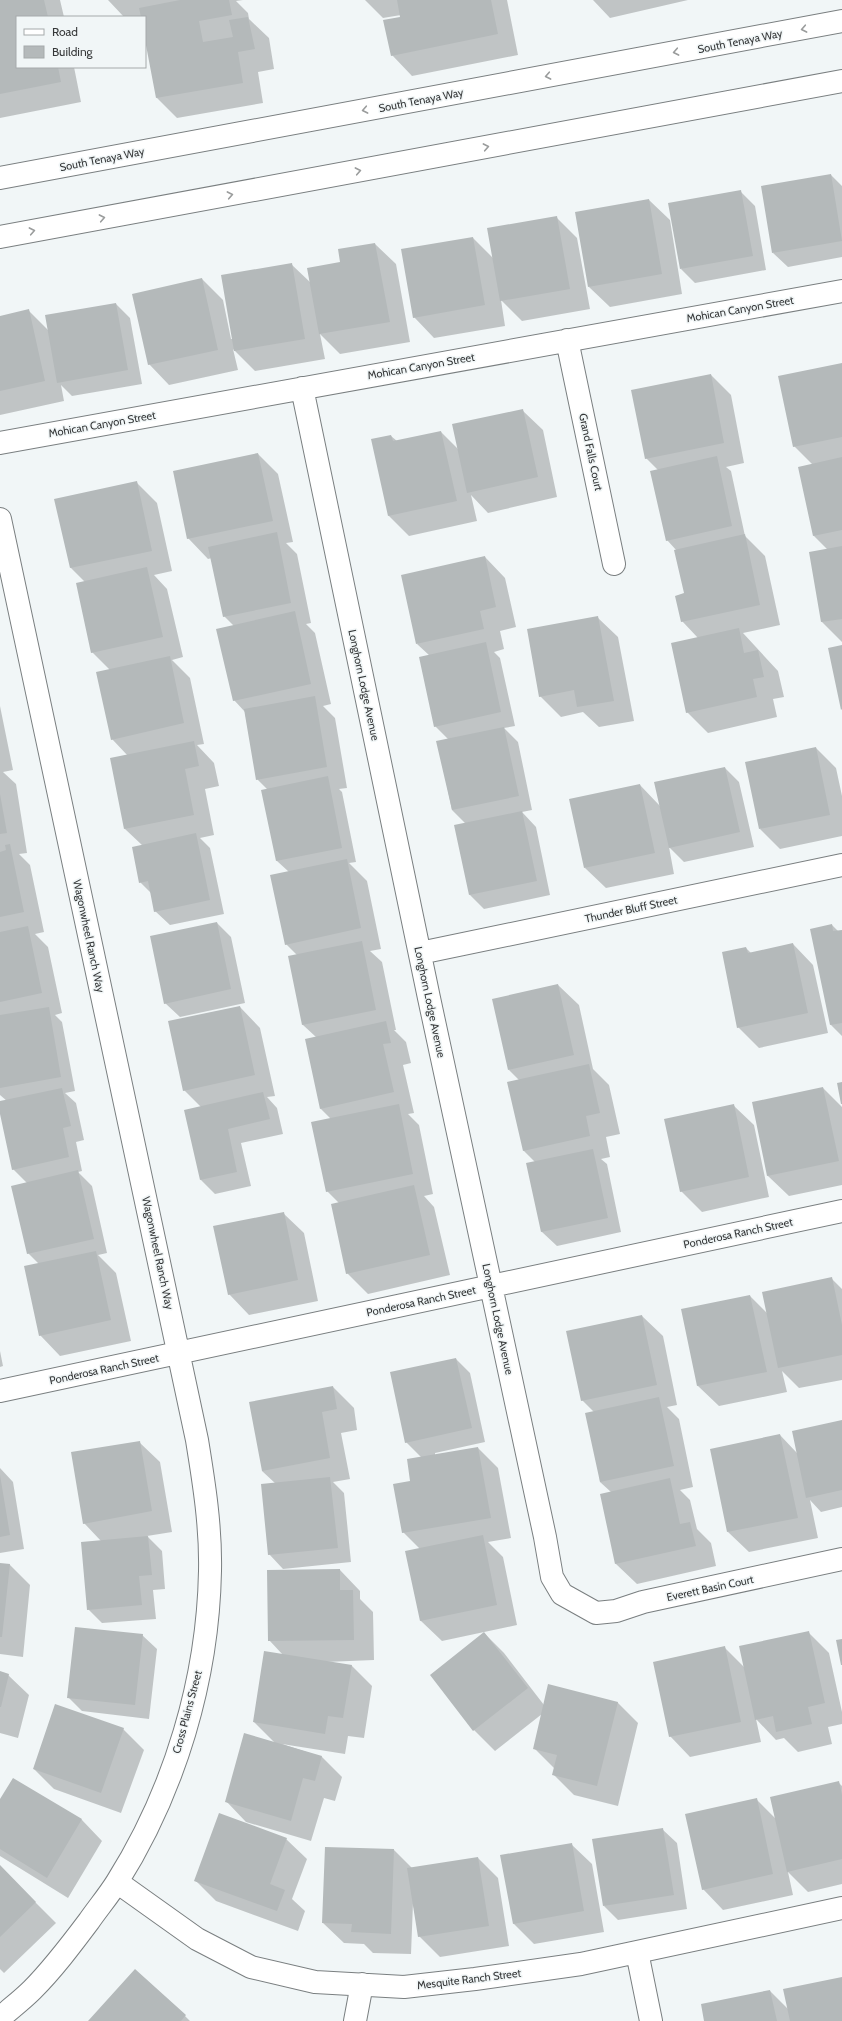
<svg xmlns="http://www.w3.org/2000/svg" width="842" height="2021" font-family="Cabin,sans-serif">
  <rect width="100%" height="100%" fill="#f1f6f7"/>
  <path fill="#0003" d="M0 0H60L64 17H17V67H74L81 102 0 118Z
    M108 0H243L236 1 248 13 249 19 269 38 274 69 258 72 263 103 177 118 157 98 145 35V17H124Z
    M365 0H507L518 55 412 76 392 55 401 15 383 18Z
    M593 0H688L610 18Z
    M831 175 842 186V257L788 267 773 253Z
    M740 191 755 206 766 270 695 283 681 269Z
    M649 200 670 220 682 294 610 307 589 287Z
    M556 217 577 238 590 309 522 321 501 300 505 326 434 338 414 317 473 238 494 259Z
    M375 244 396 264 410 342 340 354 320 334 325 359 255 371 233 349 238 370 169 385 149 364 202 279 223 300 231 339H233L291 264 311 283 342 263 339 250Z
    M116 304 130 318 142 384 72 396 61 385 64 401 0 415V317L29 311 49 331Z
    M842 364V642L822 622 828 550 814 536 799 468 813 465 794 446Z
    M711 375 731 395 744 463 726 467 731 471 745 536 765 556 780 625 743 633 778 671 784 697 773 699 777 717 708 733 687 712 698 638 682 621 685 594 677 551 667 540 658 470 646 458Z
    M522 410 543 430 557 497 488 513 471 495 477 521 409 536 389 516 391 436 397 441 441 432 458 449Z
    M258 454 278 474 293 542 286 543 297 554 311 623 306 624 315 633 331 704 323 706 335 718 347 788 339 789 342 792 356 862 349 863 367 881 381 949 370 951 382 962 396 1030H394L406 1042 411 1063 403 1065 414 1113 408 1114 419 1125 433 1194 424 1196 434 1207 450 1275 368 1294 347 1273 339 1203 327 1191 331 1119 321 1109 316 1037 303 1025 297 955 286 944 289 872 277 861 263 791 268 790 257 779 245 712 234 700V626L224 616 212 558 208 559 188 538Z
    M136 482 157 503 172 571 154 575 167 589 183 657 172 660 190 678 204 744 197 745 214 763 219 786 205 789 214 835 200 838 210 848 224 914 170 925 155 911 152 894 140 882 143 846 125 829 128 756 112 739 110 670 92 652 85 582 71 568 56 500Z
    M485 557 505 578 516 627 500 631 504 649 494 652 500 658 515 726 504 728 518 742 532 810 522 812 536 827 550 895 484 909 470 895 466 824 452 810 438 742 449 740 435 726 430 656 417 644Z
    M597 617 618 637 634 721 599 727 583 712 561 717 540 696Z
    M0 706 13 770 3 772 16 784 27 853 19 854 30 865 44 932 35 934 48 947 62 1013 55 1015 62 1022 75 1091 65 1093 76 1103 84 1140 76 1142 82 1171 78 1172 92 1186 107 1253 98 1255 116 1273 131 1341 60 1356 40 1335 39 1264 28 1253 27 1183 13 1169 0 1109V1102L7 1101 0 1095Z
    M816 748 836 768 842 796V836L780 849 760 829Z
    M725 768 739 782 754 847 684 862 669 847 674 874 606 888 585 868 640 785 660 806Z
    M217 923 231 937 245 1003 180 1017 165 1003Z
    M832 925 838 931H842V1036L831 1025Z
    M793 944 813 965 828 1033 759 1048 738 1027 746 948 751 953Z
    M558 985 579 1005 593 1069 609 1085 620 1134 606 1137 610 1157 601 1159 607 1164 621 1232 557 1246 542 1232 535 1162 524 1151 519 1080 509 1070Z
    M240 1007 260 1028 275 1096 267 1097 277 1108 283 1134 241 1143 251 1186 215 1194 201 1180V1107L184 1090Z
    M823 1088 842 1107V1185L789 1196 768 1176 753 1103Z
    M733 1105 754 1125 769 1197 702 1212 681 1191Z
    M283 1213 304 1233 318 1301 249 1315 229 1294Z
    M832 1279 842 1289V1380L799 1388 782 1371 787 1392 719 1406 698 1386 682 1310 750 1296 767 1313Z
    M642 1316 663 1336 677 1405 667 1407 679 1419 693 1487 680 1490 690 1500 697 1529 711 1543 716 1566 637 1584 616 1564 611 1492 600 1482 594 1412 582 1400Z
    M0 1351 3 1366 0 1367Z
    M456 1359 470 1373 485 1442 435 1453V1455L478 1448 498 1468 511 1538 488 1542 503 1557 517 1625 442 1641 421 1621 420 1549 403 1532 412 1482 421 1457 406 1442Z
    M333 1387 354 1408 357 1430 341 1433 350 1479 333 1482 344 1493 351 1562 283 1569 269 1554 276 1484 262 1471Z
    M842 1421V1507L821 1512 810 1500 818 1538 749 1552 728 1532 780 1435 797 1453Z
    M139 1442 160 1462 172 1532 147 1536 162 1551 165 1589 153 1590 156 1619 102 1623 88 1609 101 1541 84 1523Z
    M0 1468 13 1482 24 1549 0 1553Z
    M0 1564 10 1565 30 1585 23 1657 0 1654Z
    M340 1570 360 1591V1599L373 1612 374 1660 325 1662 352 1666 372 1686 364 1738 348 1736 345 1754 282 1744 322 1757 342 1777 335 1801 324 1798 311 1841 246 1822 226 1801 275 1743 254 1722 283 1655 269 1640Z
    M808 1632 829 1653 842 1712V1724L828 1727 832 1744 798 1752 784 1738 776 1740 756 1719 761 1742 690 1757 670 1736 725 1648 745 1668Z
    M484 1633 504 1653 544 1705 617 1702 638 1723 618 1806 574 1795 554 1775 555 1769 534 1748 542 1714 495 1751 474 1730 431 1675Z
    M142 1635 157 1649 149 1719 82 1711 68 1697Z
    M0 1672 8 1675 29 1695 18 1738 0 1733Z
    M123 1729 144 1750 121 1813 54 1789 34 1769Z
    M13 1779 82 1820 102 1841 68 1898 0 1856V1801Z
    M839 1783 842 1786V1884L808 1892 788 1872 793 1895 723 1910 703 1889 756 1799 776 1819Z
    M662 1829 677 1843 687 1909 618 1920 604 1906Z
    M286 1839 307 1859 292 1899 305 1911 298 1931 216 1901 195 1880Z
    M571 1844 592 1864 604 1932 534 1944 514 1924 502 1856Z
    M394 1850 412 1868 478 1858 498 1878 509 1946 440 1957 419 1936 413 1903 411 1954 373 1953 364 1944 344 1943 323 1923Z
    M0 1867 56 1923 4 1973 0 1969Z
    M135 1970 185 2016 190 2021H90Z
    M842 1978V2021H705L770 1991 788 2009Z"/>
  <path fill="#b4b9ba" d="M0 0H44L48 17H17V67H58L61 82 0 94Z
    M180 0H229L232 15 199 21 203 42 233 37 229 20 248 17 255 49 238 52 243 83 156 98 145 40V17H141L139 8Z
    M397 0H491L498 34 391 56 383 20 400 17Z
    M831 174 842 241 772 253 761 186Z
    M741 190 753 256 680 269 668 203Z
    M649 199 662 274 588 287 575 212Z
    M557 216 570 289 500 301 487 228Z
    M473 237 485 305 413 318 401 249Z
    M375 243 390 322 319 334 307 268 340 262 338 249Z
    M292 263 305 339 234 351 221 275Z
    M202 278 218 350 148 365 132 294Z
    M116 303 128 370 57 383 45 315Z
    M29 309 45 381 0 391V316Z
    M842 363V437L793 447 778 376Z
    M711 374 724 443 645 459 631 390Z
    M523 409 538 477 467 493 452 424Z
    M441 431 457 501 388 516 371 439 391 435 393 441Z
    M258 453 273 521 187 539 173 471Z
    M717 456 732 526 666 541 650 471Z
    M842 457V530L813 536 798 467Z
    M137 481 152 551 70 568 54 499Z
    M277 532 291 603 223 617 208 547Z
    M745 534 760 605 681 622 675 596 684 593 674 550Z
    M842 546V619L821 622 809 552Z
    M485 556 496 607 480 611 484 629 416 644 401 575Z
    M147 567 163 637 91 653 76 583Z
    M295 611 311 684 233 701 216 629Z
    M598 616 614 701 577 707 574 690 539 697 527 629Z
    M739 628 744 653 758 650 764 677 753 679 757 697 686 713 671 643Z
    M486 642 501 712 434 727 419 657Z
    M842 645V709L841 710 828 648Z
    M170 656 184 723 111 740 96 672Z
    M315 696 327 767 256 780 244 709Z
    M504 727 519 796 452 810 436 741Z
    M194 741 199 766 185 769 194 815 124 829 110 758Z
    M816 747 830 815 759 829 745 762Z
    M725 767 740 832 669 848 654 782Z
    M328 776 342 848 276 861 261 790Z
    M640 784 655 853 584 868 569 799Z
    M0 794 7 833 0 834Z
    M522 811 537 881 469 895 454 825Z
    M196 833 210 900 154 912 148 881 139 883 132 847Z
    M10 844 24 912 0 917V852L6 850 5 845Z
    M347 859 361 928 285 945 270 875Z
    M217 922 231 989 164 1004 150 936Z
    M832 924 833 931 842 930V1023L830 1025 810 929Z
    M28 926 42 993 0 1002V932Z
    M362 941 376 1010 302 1025 288 956Z
    M793 943 808 1013 737 1028 722 952 746 947 748 953Z
    M558 984 574 1055 508 1070 492 999Z
    M240 1006 255 1075 183 1091 168 1021Z
    M49 1007 61 1077 0 1088V1015Z
    M386 1021 391 1043 383 1044 394 1092 320 1109 305 1039Z
    M589 1064 600 1113 586 1116 590 1136 523 1151 507 1082Z
    M842 1082V1104H841L837 1083Z
    M823 1087 839 1161 767 1176 752 1102Z
    M62 1088 71 1126 63 1128 69 1157 12 1170 0 1114V1101Z
    M263 1092 270 1119 228 1129 237 1172 200 1180 184 1110Z
    M399 1104 413 1174 326 1192 311 1122Z
    M734 1104 749 1177 680 1192 664 1119Z
    M593 1149 608 1218 541 1232 526 1163Z
    M78 1170 94 1239 27 1254 11 1186Z
    M414 1185 430 1255 346 1274 331 1204Z
    M284 1212 298 1280 228 1295 213 1226Z
    M96 1251 111 1320 39 1336 24 1266Z
    M832 1277 842 1325V1355L778 1368 762 1292Z
    M750 1295 767 1372 697 1386 681 1309Z
    M642 1315 657 1385 581 1401 566 1331Z
    M456 1358 472 1428 405 1443 390 1372Z
    M333 1386 337 1409 322 1412 330 1458 262 1471 249 1402Z
    M659 1397 674 1466 600 1482 585 1413Z
    M842 1420V1490L806 1498 792 1431Z
    M780 1434 798 1518 727 1532 710 1449Z
    M140 1441 152 1511 83 1524 71 1452Z
    M478 1447 491 1518 402 1533 393 1484 410 1481 407 1459Z
    M0 1475 10 1535 0 1537Z
    M330 1477 338 1548 268 1555 261 1484Z
    M670 1478 680 1524 690 1522 696 1546 615 1564 600 1494Z
    M483 1535 497 1605 420 1621 405 1551Z
    M148 1536 152 1575 139 1576 142 1605 87 1610 81 1542Z
    M0 1563 10 1564 2 1637H0Z
    M340 1569V1590H353L354 1640 268 1641 267 1570Z
    M75 1627 143 1634 135 1705 67 1698Z
    M809 1631 825 1703 808 1707 812 1724 776 1732 773 1716 755 1720 739 1646Z
    M484 1632 528 1688 473 1731 430 1675Z
    M842 1639V1665H841L836 1640Z
    M725 1646 741 1722 669 1737 653 1662Z
    M264 1651 352 1665 343 1718 328 1716 325 1734 253 1722Z
    M0 1671 9 1674 1 1707H0Z
    M548 1684 618 1702 597 1786 552 1775 557 1755 533 1749Z
    M55 1704 124 1728 101 1793 33 1769Z
    M244 1733 322 1756 315 1781 303 1778 291 1821 225 1802Z
    M13 1778 82 1819 47 1878 0 1849V1799Z
    M839 1781 842 1795V1859L787 1872 770 1797Z
    M757 1798 773 1874 702 1890 685 1814Z
    M219 1813 287 1838 270 1884 285 1890 277 1911 194 1881Z
    M663 1828 674 1895 603 1906 592 1839Z
    M572 1843 584 1911 513 1924 500 1855Z
    M325 1847 394 1849 391 1934 351 1932 352 1924 322 1923Z
    M478 1857 489 1926 418 1937 407 1868Z
    M0 1865 36 1902 0 1937Z
    M135 1969 186 2015 181 2021H88Z
    M842 1977V2021H790L783 1989Z
    M770 1990 777 2021H704L701 2004Z"/>
  <g fill="none" stroke-linecap="round" stroke-linejoin="round">
    <defs>
      <path id="street" d="M567 340 614 564
        M302 388 429 998 545 1537 552 1577 562 1594 596 1613 616 1611 643 1602 842 1559
        M0 443 842 291
        M0 519 197 1440C204 1483 211 1527 210 1571 208 1679 175 1790 117 1882 109 1895 98 1908 89 1921 71 1945 53 1969 32 1990 22 2000 10 2009 0 2018
        M420 953 842 865
        M0 1391 842 1211
        M117 1882 197 1939 251 1967 315 1982 404 1987 475 1979 581 1964 842 1908
        M637 1952 651 2021
        M355 2021 362 1984"/>
      <path id="secondary" d="M0 178 842 21
        M0 237 842 81"/>
    </defs>
    <use href="#street" stroke="#7a7f80" stroke-width="24"/>
    <use href="#secondary" stroke="#7a7f80" stroke-width="24"/>
    <use href="#street" stroke="#fff" stroke-width="22"/>
    <use href="#secondary" stroke="#fff" stroke-width="22"/>
  </g>
  <defs><path id="oneway-chevron" d="M-2-3.5L2.5 0L-2 3.5" fill="none" stroke-width="1.6" stroke-linecap="round" stroke-linejoin="round"/></defs>
  <g stroke="#9a9c9c">
    <use href="#oneway-chevron" transform="translate(804 29) rotate(169)"/>
    <use href="#oneway-chevron" transform="translate(676 52) rotate(169)"/>
    <use href="#oneway-chevron" transform="translate(548 76) rotate(169)"/>
    <use href="#oneway-chevron" transform="translate(365 110) rotate(169)"/>
    <use href="#oneway-chevron" transform="translate(486 147) rotate(-11)"/>
    <use href="#oneway-chevron" transform="translate(358 171) rotate(-11)"/>
    <use href="#oneway-chevron" transform="translate(230 195) rotate(-11)"/>
    <use href="#oneway-chevron" transform="translate(102 218) rotate(-11)"/>
    <use href="#oneway-chevron" transform="translate(32 231) rotate(-11)"/>
  </g>
  <g text-anchor="middle" dominant-baseline="central" stroke-width="3" stroke-linejoin="round" paint-order="stroke">
    <g font-size="11" fill="#363839" stroke="#f1f6f7">
      <text transform="translate(740 41) rotate(-11)">South Tenaya Way</text>
      <text transform="translate(421 100) rotate(-11)">South Tenaya Way</text>
      <text transform="translate(102 159) rotate(-11)">South Tenaya Way</text>
      <text transform="translate(740 309) rotate(-10)">Mohican Canyon Street</text>
      <text transform="translate(421 366) rotate(-10)">Mohican Canyon Street</text>
      <text transform="translate(102 424) rotate(-10)">Mohican Canyon Street</text>
      <text transform="translate(591 452) rotate(78)">Grand Falls Court</text>
      <text transform="translate(364 685) rotate(78)">Longhorn Lodge Avenue</text>
      <text transform="translate(631 909) rotate(-12)">Thunder Bluff Street</text>
      <text transform="translate(89 936) rotate(78)">Wagonwheel Ranch Way</text>
      <text transform="translate(430 1002) rotate(78)">Longhorn Lodge Avenue</text>
      <text transform="translate(738 1233) rotate(-12)">Ponderosa Ranch Street</text>
      <text transform="translate(158 1253) rotate(78)">Wagonwheel Ranch Way</text>
      <text transform="translate(421 1301) rotate(-12)">Ponderosa Ranch Street</text>
      <text transform="translate(498 1319) rotate(78)">Longhorn Lodge Avenue</text>
      <text transform="translate(104 1369) rotate(-12)">Ponderosa Ranch Street</text>
      <text transform="translate(710 1588) rotate(-12)">Everett Basin Court</text>
      <text transform="translate(187 1712) rotate(-75)">Cross Plains Street</text>
      <text transform="translate(469 1979) rotate(-7)">Mesquite Ranch Street</text>
    </g>
  </g>
  <rect x="16" y="16" width="130" height="52" fill="#f1f6f7" stroke="#a6aaab"/>
  <rect x="24" y="29" width="20" height="6" fill="#ffffff" stroke="#a6aaab"/>
  <text x="52" y="36" font-size="12" fill="#363839">Road</text>
  <rect x="24" y="46" width="20" height="12" fill="#b4b9ba" stroke="#a6aaab"/>
  <text x="52" y="56" font-size="12" fill="#363839">Building</text>
</svg>
